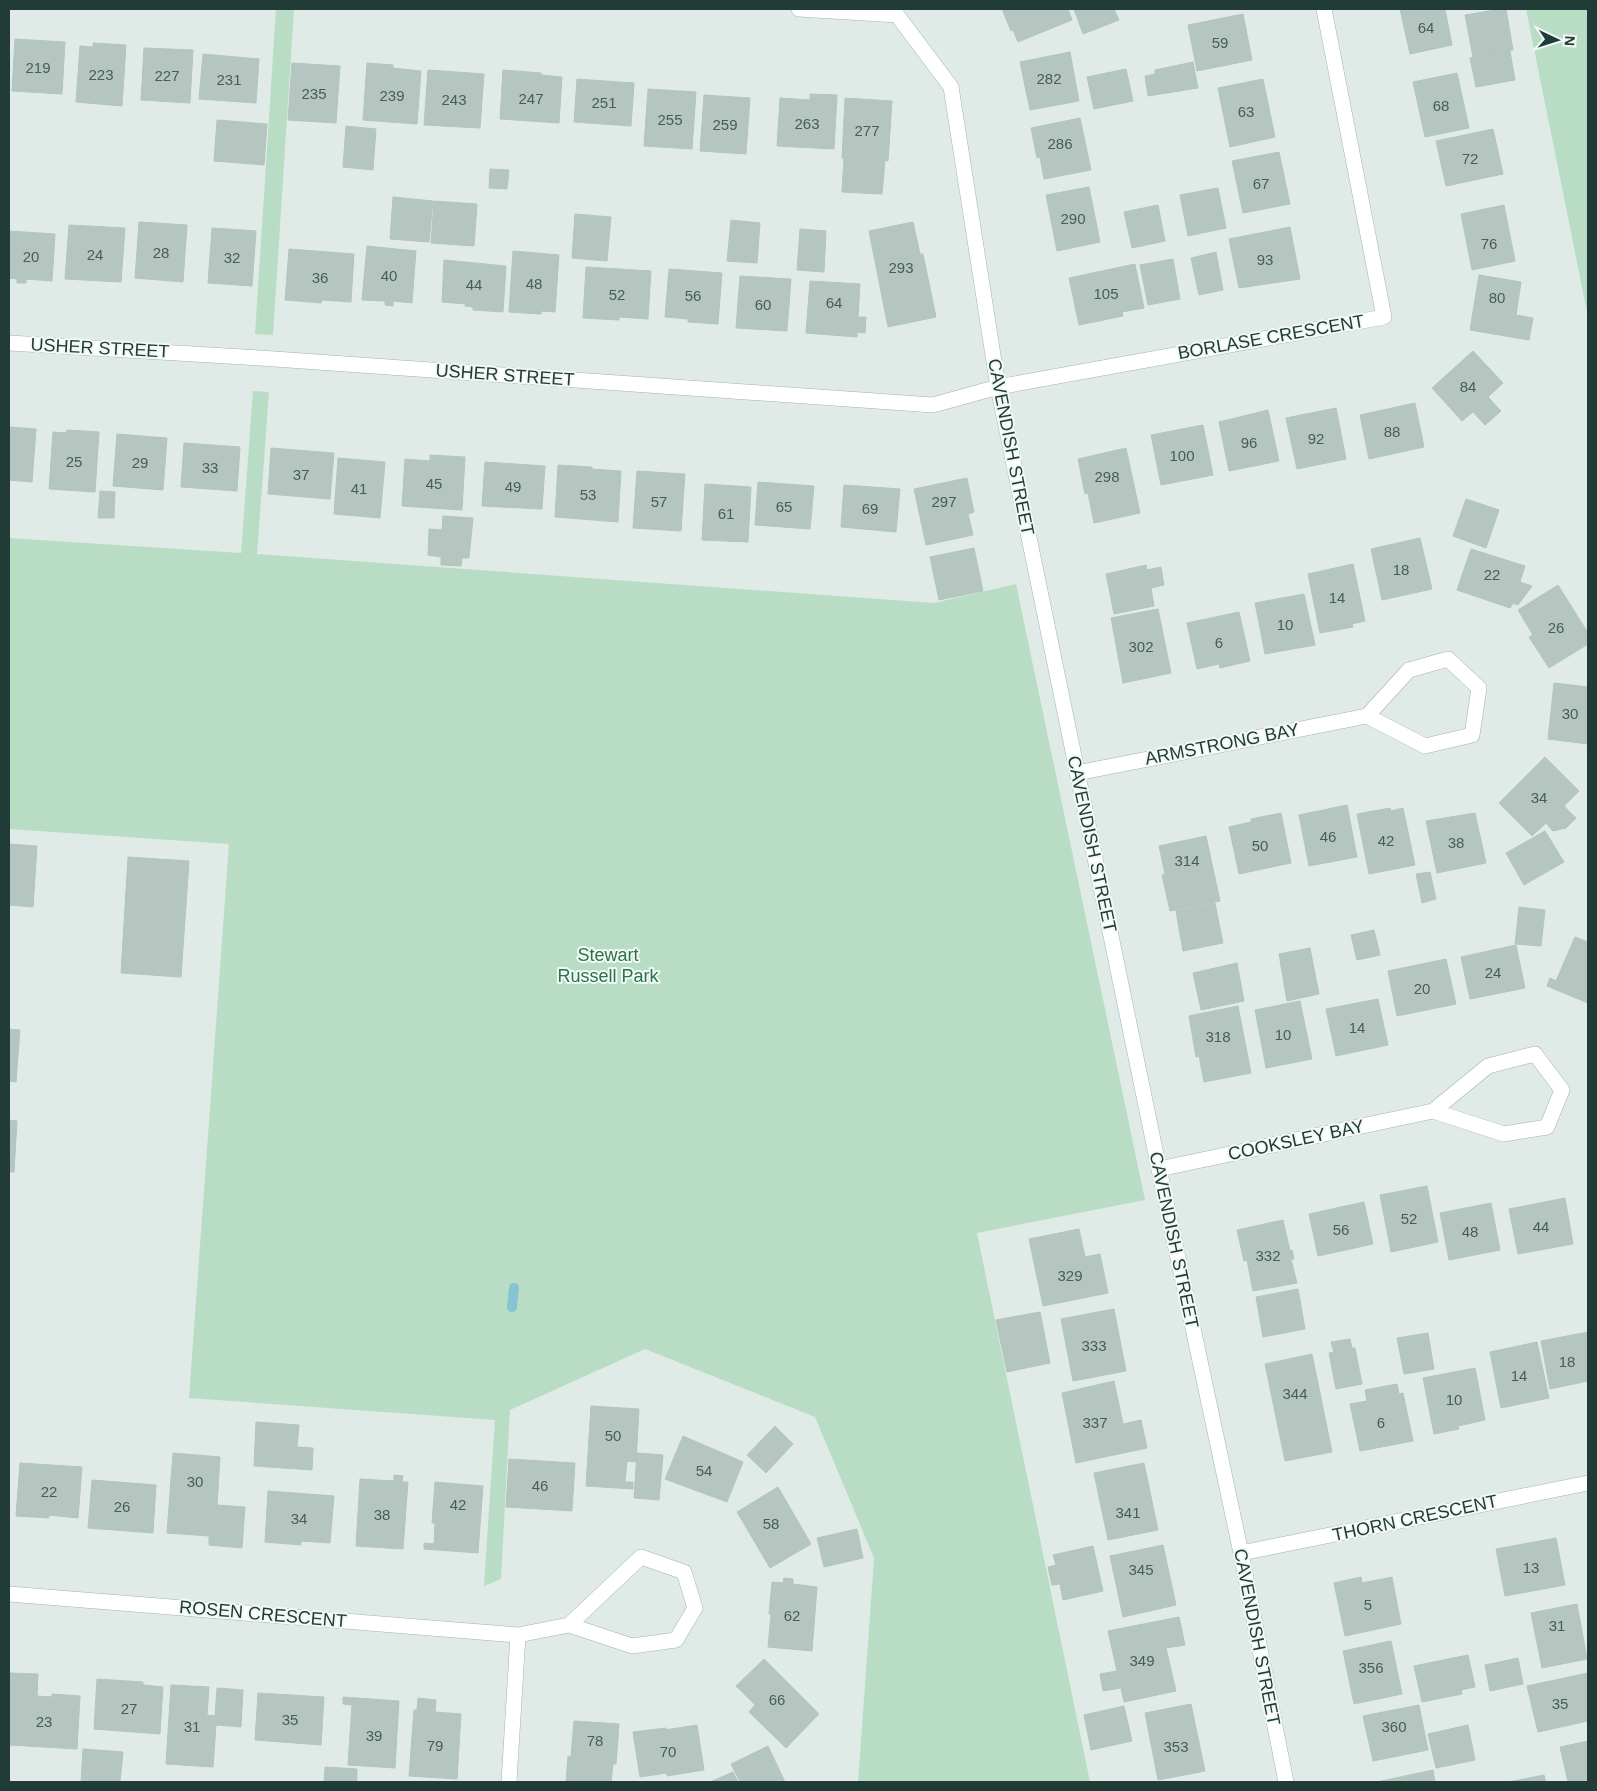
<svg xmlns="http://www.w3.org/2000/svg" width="1597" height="1791" font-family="Arial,sans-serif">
  <rect width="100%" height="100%" fill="#e0ebe7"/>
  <path fill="#b8ddc4" d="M276 9H294L273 335 255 334Z
    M1526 9H1588V317Z
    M253 391 269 392 257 554 934 603 1016 584 1145 1200 977 1233 1090 1782H858L874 1558 815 1417 645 1349 510 1410 501 1579 484 1586 495 1420 189 1398 229 844 9 829V538L241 553Z"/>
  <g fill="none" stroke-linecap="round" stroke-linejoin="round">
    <path stroke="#87c3d2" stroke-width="10" d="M512 1307 514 1288"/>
  </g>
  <path fill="#b5c6c0" stroke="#b2c5be" d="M1002 9H1068L1072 20 1018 42 1013 30 1011 31Z
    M1074 9H1114L1119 20 1083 34Z
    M1400 9H1445L1452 45 1410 54Z
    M1501 9H1506L1513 50 1473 57 1465 15Z
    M1243 14 1252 60 1197 71 1188 25Z
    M15 39 65 42 62 94 12 91Z
    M93 43 126 45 122 106 76 102 80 46 93 47Z
    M144 48 193 50 190 103 141 100Z
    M1510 51 1515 80 1476 87 1470 58Z
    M1070 52 1079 101 1030 110 1020 62Z
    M203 54 259 59 256 103 199 99Z
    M1193 62 1198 88 1148 96 1145 76 1155 74V70Z
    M292 63 340 66 336 123 288 120Z
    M367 63 393 65V68L421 71 417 124 363 120Z
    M1126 69 1133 101 1094 109 1087 77Z
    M428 70 484 74 480 128 424 125Z
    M503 70 541 73V75L562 77 559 123 500 119Z
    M1457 73 1469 128 1425 137 1413 82Z
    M577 79 634 83 631 126 574 122Z
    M1263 79 1275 137 1230 147 1218 88Z
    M648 89 696 92 692 149 644 146Z
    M810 94 837 95 834 149 777 146 780 98 810 100Z
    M704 95 750 98 746 154 700 151Z
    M845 98 892 101 888 161 885 160 882 194 842 192 844 158H842Z
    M1080 118 1091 170 1044 179 1040 157 1037 158 1031 128Z
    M217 120 267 124 264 165 214 161Z
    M346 126 376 129 373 170 343 167Z
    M1493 129 1503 174 1446 186 1436 141Z
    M1279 152 1290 204 1243 213 1232 161Z
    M490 169 509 170 507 189 489 188Z
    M1089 187 1100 242 1057 251 1046 195Z
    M1218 188 1226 228 1188 236 1180 195Z
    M393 197 433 201 429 242 390 239Z
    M434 201 477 204 474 246 431 243Z
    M1158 205 1165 241 1132 248 1124 212Z
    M1504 205 1515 261 1472 270 1461 214Z
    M575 214 611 217 607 261 572 258Z
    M731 220 760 223 757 263 727 261Z
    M139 222 187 225 183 282 135 278Z
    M913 222 920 254H923L936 317 888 327 869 231Z
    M69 225 125 228 121 282 65 279Z
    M1290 227 1300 279 1239 288 1229 239Z
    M212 228 256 231 252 286 208 283Z
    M800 229 826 231 824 272 797 270Z
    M9 231 55 234 52 281 26 279V283H17V279L9 278Z
    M367 246 416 251 412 303 393 301V306L385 305V301L362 300Z
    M289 249 354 254 351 302 322 300 321 303 285 300Z
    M513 251 559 255 555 312 541 311V314L509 312Z
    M1216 252 1223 290 1199 295 1191 258Z
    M1173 259 1180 299 1148 305 1140 265Z
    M444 260 506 266 503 312 473 310V307L465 306 466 304 442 302Z
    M1135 264 1144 308 1122 312 1123 316 1079 325 1069 278Z
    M586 267 651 271 648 319 619 317V320L583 318Z
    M669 269 722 273 718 324 688 322V319L665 317Z
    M1479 275 1521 282 1516 315 1533 318 1529 340 1470 330Z
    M740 276 791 279 787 331 736 328Z
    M810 281 860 284 858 317H866L865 333 857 332V337L806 333Z
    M1473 351 1503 383 1488 397 1501 411 1485 425 1473 412 1462 421 1432 388Z
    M1415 403 1424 447 1369 459 1360 415Z
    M1336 408 1346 459 1297 469 1286 418Z
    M1268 410 1279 461 1229 471 1219 422Z
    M1203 425 1213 475 1161 485 1151 435Z
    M9 427 36 429 32 482 9 480Z
    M67 430 99 432 95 492 49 489 53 432 66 433Z
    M117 434 167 438 163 490 113 486Z
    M184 443 240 447 237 491 181 487Z
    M271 448 334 453 330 499 268 494Z
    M1126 448 1140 513 1094 523 1088 493 1085 494 1078 459Z
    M430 455 465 457 462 510 402 506 405 459 430 461Z
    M338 458 385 462 380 518 334 514Z
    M485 462 545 466 542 509 482 506Z
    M558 465 592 467V469L621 471 618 522 555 517Z
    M637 471 685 474 681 531 633 528Z
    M967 478 974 512 968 514 973 535 926 545 914 489Z
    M758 482 814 486 810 529 755 525Z
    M705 484 751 487 748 542 702 540Z
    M844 485 900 489 896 532 841 527Z
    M100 491 115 492 114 518H98Z
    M1466 499 1499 510 1486 548 1453 536Z
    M443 516 473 518 469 558H462L461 566 441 565V557L428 555 429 529 442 530Z
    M1420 538 1432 589 1382 600 1371 549Z
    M974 548 983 591 939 600 930 557Z
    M1471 549 1525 566 1520 582 1532 586 1518 605 1513 603 1510 608 1457 590Z
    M1353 564 1365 621 1352 624 1353 627 1320 633 1308 574Z
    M1146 565 1147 570 1161 567 1164 585 1151 588 1154 606 1114 614 1106 574Z
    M1558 585 1588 633V644L1549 668 1529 637 1533 635 1518 610Z
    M1304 594 1315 645 1265 654 1255 603Z
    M1158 609 1171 673 1123 683 1111 618Z
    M1239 612 1250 661 1220 668 1219 664 1197 669 1187 623Z
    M1554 683 1588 687V744L1548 739Z
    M1545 757 1579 791 1564 806 1576 818 1566 828 1553 831 1546 823 1532 836 1499 803Z
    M1347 805 1357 857 1309 866 1299 815Z
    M1390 808 1391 811 1403 808 1415 865 1369 874 1357 814Z
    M1281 813 1291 863 1239 874 1229 827 1251 822V819Z
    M1475 813 1486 863 1437 873 1426 821Z
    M1545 831 1564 862 1524 885 1506 853Z
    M1206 836 1220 901 1170 911 1162 875 1165 874 1159 846Z
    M9 844 37 846 33 907 9 905Z
    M128 857 189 861 181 977 121 973Z
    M1430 872 1436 899 1422 903 1416 874Z
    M1215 903 1223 943 1183 951 1176 911Z
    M1519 907 1545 910 1541 946 1515 944Z
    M1374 930 1380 955 1357 960 1351 935Z
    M1575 937 1588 942V1003L1547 986 1550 978 1556 981Z
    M1516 945 1525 988 1470 999 1461 957Z
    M1310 948 1319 994 1287 1001 1279 954Z
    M1446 959 1456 1004 1397 1016 1388 971Z
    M1237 963 1244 1001 1201 1010 1193 973Z
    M1378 999 1388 1045 1336 1056 1326 1009Z
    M1300 1001 1312 1059 1266 1068 1255 1010Z
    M1238 1006 1251 1073 1204 1082 1199 1056 1196 1057 1189 1016Z
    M9 1029 20 1030 16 1082 9 1081Z
    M9 1120 17 1121 14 1172H9Z
    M1427 1186 1438 1242 1391 1252 1380 1195Z
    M1565 1198 1573 1244 1518 1254 1509 1209Z
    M1364 1202 1373 1244 1318 1256 1309 1214Z
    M1491 1203 1500 1250 1449 1260 1440 1213Z
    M1283 1220 1290 1251 1292 1250 1294 1259H1291L1297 1283 1253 1291 1247 1260 1244 1261 1237 1230Z
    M1079 1229 1085 1257 1100 1254 1108 1293 1043 1306 1029 1239Z
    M1298 1289 1305 1329 1263 1337 1256 1297Z
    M1114 1309 1126 1371 1073 1381 1061 1319Z
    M1040 1312 1050 1363 1007 1372 996 1320Z
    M1588 1332V1381L1550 1389 1541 1341Z
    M1428 1333 1434 1369 1404 1374 1397 1338Z
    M1350 1339 1352 1348H1355L1362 1384 1336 1389 1329 1353 1334 1352 1331 1342Z
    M1537 1342 1549 1398 1501 1408 1490 1352Z
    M1312 1354 1332 1452 1285 1461 1265 1364Z
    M1475 1368 1485 1420 1458 1426 1459 1429 1434 1434 1423 1378Z
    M1114 1381 1123 1424 1141 1420 1147 1448 1076 1463 1062 1393Z
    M1397 1384 1399 1394 1403 1393 1413 1441 1360 1451 1350 1404 1367 1401 1365 1390Z
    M591 1406 639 1409 636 1462 627 1461 625 1482H633V1489L586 1486Z
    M256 1422 299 1425 297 1447 313 1448 312 1470 254 1466Z
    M775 1426 793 1444 766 1473 747 1455Z
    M683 1436 743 1462 727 1502 665 1479Z
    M173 1453 220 1457 217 1505 245 1507 242 1548 209 1545V1536L167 1533Z
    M637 1453 663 1455 659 1500 634 1498Z
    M509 1459 575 1463 572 1511 506 1507Z
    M20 1463 82 1467 78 1518 49 1515V1518L16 1516Z
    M1144 1463 1158 1530 1108 1540 1094 1473Z
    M394 1475 403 1476 402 1482H408L403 1549 356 1546 360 1479 394 1481Z
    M92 1480 156 1485 153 1533 88 1528Z
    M435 1482 483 1486 478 1553 424 1549V1543L434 1544 435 1523H432Z
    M778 1487 811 1544 770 1568 737 1512Z
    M268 1491 334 1496 330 1543 301 1541V1545L265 1542Z
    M857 1529 863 1558 824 1567 817 1538Z
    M1556 1538 1565 1585 1505 1596 1496 1549Z
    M1163 1545 1176 1605 1123 1617 1110 1556Z
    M1093 1546 1103 1591 1063 1600 1060 1584 1052 1585 1048 1567 1056 1565 1053 1555Z
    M1361 1577 1362 1583 1392 1577 1401 1624 1345 1636 1334 1583Z
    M784 1578 793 1579V1584L817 1587 812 1651 768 1647 771 1614H769L772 1582 783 1583Z
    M1577 1604 1587 1659 1542 1668 1531 1613Z
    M1179 1617 1185 1645 1166 1648 1176 1691 1124 1702 1121 1688 1103 1691 1100 1674 1117 1671 1108 1631Z
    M1391 1641 1402 1694 1354 1704 1343 1651Z
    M1468 1655 1475 1687 1461 1690 1462 1694 1422 1702 1414 1666Z
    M1518 1658 1523 1684 1490 1691 1485 1665Z
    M764 1659 819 1714 786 1748 749 1712 755 1705 736 1686Z
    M10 1673 38 1674 37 1696 52 1697V1694L80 1696 77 1749 9 1745Z
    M1588 1673V1721L1538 1732 1527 1686Z
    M97 1679 143 1682V1685L163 1687 160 1734 94 1729Z
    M171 1685 209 1687 207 1715 215 1716 217 1688 243 1690 241 1727 216 1725 213 1767 166 1764Z
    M258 1693 324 1697 321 1745 255 1740Z
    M343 1697 399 1701 395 1768 348 1765 352 1705 343 1704Z
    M418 1698 436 1700 435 1712 461 1714 457 1779 409 1776 414 1710H417Z
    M1191 1704 1205 1771 1158 1780 1145 1713Z
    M1419 1705 1428 1750 1373 1761 1363 1716Z
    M1124 1706 1132 1741 1091 1750 1084 1715Z
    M574 1721 619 1724 616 1764H613L611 1782H566L568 1756 571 1757Z
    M697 1725 704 1770 667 1776V1773L640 1777 633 1732 666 1728 665 1730Z
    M1468 1725 1475 1760 1436 1768 1428 1734Z
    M1588 1741V1782H1568L1560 1747Z
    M768 1746 785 1782H740L731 1764Z
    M83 1749 123 1752 120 1782H81Z
    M325 1767 357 1769V1782H324Z
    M1433 1770 1435 1782H1377Z
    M733 1772 738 1782H710Z
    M1544 1775 1546 1782H1508Z"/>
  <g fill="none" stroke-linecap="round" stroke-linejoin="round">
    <defs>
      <path id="street" d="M9 343 260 358 933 405 998 387 1384 317 1324 9
        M1077 773 1367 716 1409 670 1448 659 1479 688 1472 735 1425 746 1367 716
        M1159 1169 1433 1111 1488 1066 1535 1054 1562 1090 1547 1127 1504 1134 1433 1111
        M1241 1553 1588 1483
        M9 1594 518 1635 569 1625 632 1646 676 1640 695 1608 684 1572 641 1557 569 1625
        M509 1782 518 1635"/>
      <path id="secondary" d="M799 9 897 15 951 87 998 387 1159 1169 1241 1553 1286 1782"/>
    </defs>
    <use href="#street" stroke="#a3b3ae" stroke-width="16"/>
    <use href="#secondary" stroke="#9fb7b0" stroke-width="16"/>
    <use href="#street" stroke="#fff" stroke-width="15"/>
    <use href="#secondary" stroke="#fff" stroke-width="15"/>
  </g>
  <g text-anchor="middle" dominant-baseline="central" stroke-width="4" stroke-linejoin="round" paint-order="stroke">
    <g font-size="15" fill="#465e58">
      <text x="1426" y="27">64</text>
      <text x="1220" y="42">59</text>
      <text x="38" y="67">219</text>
      <text x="101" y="74">223</text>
      <text x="167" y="75">227</text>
      <text x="1049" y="78">282</text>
      <text x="229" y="79">231</text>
      <text x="314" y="93">235</text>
      <text x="392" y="95">239</text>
      <text x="531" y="98">247</text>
      <text x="454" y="99">243</text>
      <text x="604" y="102">251</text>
      <text x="1441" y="105">68</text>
      <text x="1246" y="111">63</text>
      <text x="670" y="119">255</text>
      <text x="807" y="123">263</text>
      <text x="725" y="124">259</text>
      <text x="867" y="130">277</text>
      <text x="1060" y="143">286</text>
      <text x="1470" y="158">72</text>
      <text x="1261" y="183">67</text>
      <text x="1073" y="218">290</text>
      <text x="1489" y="243">76</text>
      <text x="161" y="252">28</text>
      <text x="95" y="254">24</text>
      <text x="31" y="256">20</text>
      <text x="232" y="257">32</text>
      <text x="1265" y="259">93</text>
      <text x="901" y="267">293</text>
      <text x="389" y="275">40</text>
      <text x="320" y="277">36</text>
      <text x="534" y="283">48</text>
      <text x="474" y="284">44</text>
      <text x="1106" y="293">105</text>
      <text x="617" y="294">52</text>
      <text x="693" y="295">56</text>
      <text x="1497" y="297">80</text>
      <text x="834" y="302">64</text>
      <text x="763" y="304">60</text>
      <text x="1468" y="386">84</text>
      <text x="1392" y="431">88</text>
      <text x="1316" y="438">92</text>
      <text x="1249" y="442">96</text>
      <text x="1182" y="455">100</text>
      <text x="74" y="461">25</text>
      <text x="140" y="462">29</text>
      <text x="210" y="467">33</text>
      <text x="301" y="474">37</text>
      <text x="1107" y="476">298</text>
      <text x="434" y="483">45</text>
      <text x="513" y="486">49</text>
      <text x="359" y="488">41</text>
      <text x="588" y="494">53</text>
      <text x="659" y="501">57</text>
      <text x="944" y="501">297</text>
      <text x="784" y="506">65</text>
      <text x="870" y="508">69</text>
      <text x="726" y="513">61</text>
      <text x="1401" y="569">18</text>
      <text x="1492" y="574">22</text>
      <text x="1337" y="597">14</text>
      <text x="1285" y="624">10</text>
      <text x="1556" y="627">26</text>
      <text x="1219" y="642">6</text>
      <text x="1141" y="646">302</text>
      <text x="1570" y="713">30</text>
      <text x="1539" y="797">34</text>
      <text x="1328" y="836">46</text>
      <text x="1386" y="840">42</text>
      <text x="1456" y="842">38</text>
      <text x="1260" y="845">50</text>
      <text x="1187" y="860">314</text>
      <text x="1493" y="972">24</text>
      <text x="1422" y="988">20</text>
      <text x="1357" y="1027">14</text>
      <text x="1283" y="1034">10</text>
      <text x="1218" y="1036">318</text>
      <text x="1409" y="1218">52</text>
      <text x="1541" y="1226">44</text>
      <text x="1341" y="1229">56</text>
      <text x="1470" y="1231">48</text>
      <text x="1268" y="1255">332</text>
      <text x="1070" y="1275">329</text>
      <text x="1094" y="1345">333</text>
      <text x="1567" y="1361">18</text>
      <text x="1519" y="1375">14</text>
      <text x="1295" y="1393">344</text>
      <text x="1454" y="1399">10</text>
      <text x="1095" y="1422">337</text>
      <text x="1381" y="1422">6</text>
      <text x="613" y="1435">50</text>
      <text x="704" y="1470">54</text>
      <text x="195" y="1481">30</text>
      <text x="540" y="1485">46</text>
      <text x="49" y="1491">22</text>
      <text x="458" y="1504">42</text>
      <text x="122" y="1506">26</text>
      <text x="1128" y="1512">341</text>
      <text x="382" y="1514">38</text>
      <text x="299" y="1518">34</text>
      <text x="771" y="1523">58</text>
      <text x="1531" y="1567">13</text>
      <text x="1141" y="1569">345</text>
      <text x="1368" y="1604">5</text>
      <text x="792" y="1615">62</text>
      <text x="1557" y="1625">31</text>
      <text x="1142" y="1660">349</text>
      <text x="1371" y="1667">356</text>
      <text x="777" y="1699">66</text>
      <text x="1560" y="1703">35</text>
      <text x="129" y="1708">27</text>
      <text x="290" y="1719">35</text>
      <text x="44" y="1721">23</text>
      <text x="192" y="1726">31</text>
      <text x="1394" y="1726">360</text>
      <text x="374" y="1735">39</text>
      <text x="595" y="1740">78</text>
      <text x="435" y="1745">79</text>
      <text x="1176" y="1746">353</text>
      <text x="668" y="1751">70</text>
    </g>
    <g font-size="18" fill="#213c36" stroke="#f1f8f5">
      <text transform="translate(1271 337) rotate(-10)">BORLASE CRESCENT</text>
      <text transform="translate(100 348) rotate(3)">USHER STREET</text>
      <text transform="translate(505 375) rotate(4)">USHER STREET</text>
      <text transform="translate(1011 447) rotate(79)">CAVENDISH STREET</text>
      <text transform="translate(1222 744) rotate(-11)">ARMSTRONG BAY</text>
      <text transform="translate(1092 844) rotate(78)">CAVENDISH STREET</text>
      <text transform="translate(1296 1140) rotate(-12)">COOKSLEY BAY</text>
      <text transform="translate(1174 1240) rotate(78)">CAVENDISH STREET</text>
      <text transform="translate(1415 1518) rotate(-12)">THORN CRESCENT</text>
      <text transform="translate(263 1614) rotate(5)">ROSEN CRESCENT</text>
      <text transform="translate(1257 1637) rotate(79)">CAVENDISH STREET</text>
    </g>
    <g font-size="18" fill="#2a734a" stroke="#f1f8f5">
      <text x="608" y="955">Stewart<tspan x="608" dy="21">Russell Park</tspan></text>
    </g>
  </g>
  <rect width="1597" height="1791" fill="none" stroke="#213c36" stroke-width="20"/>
  <g transform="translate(1557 40) rotate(94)" stroke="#f1f8f5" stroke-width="4" paint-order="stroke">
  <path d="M0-4L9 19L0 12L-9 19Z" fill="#213c36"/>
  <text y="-8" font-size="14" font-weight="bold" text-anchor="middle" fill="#213c36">N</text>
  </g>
</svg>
